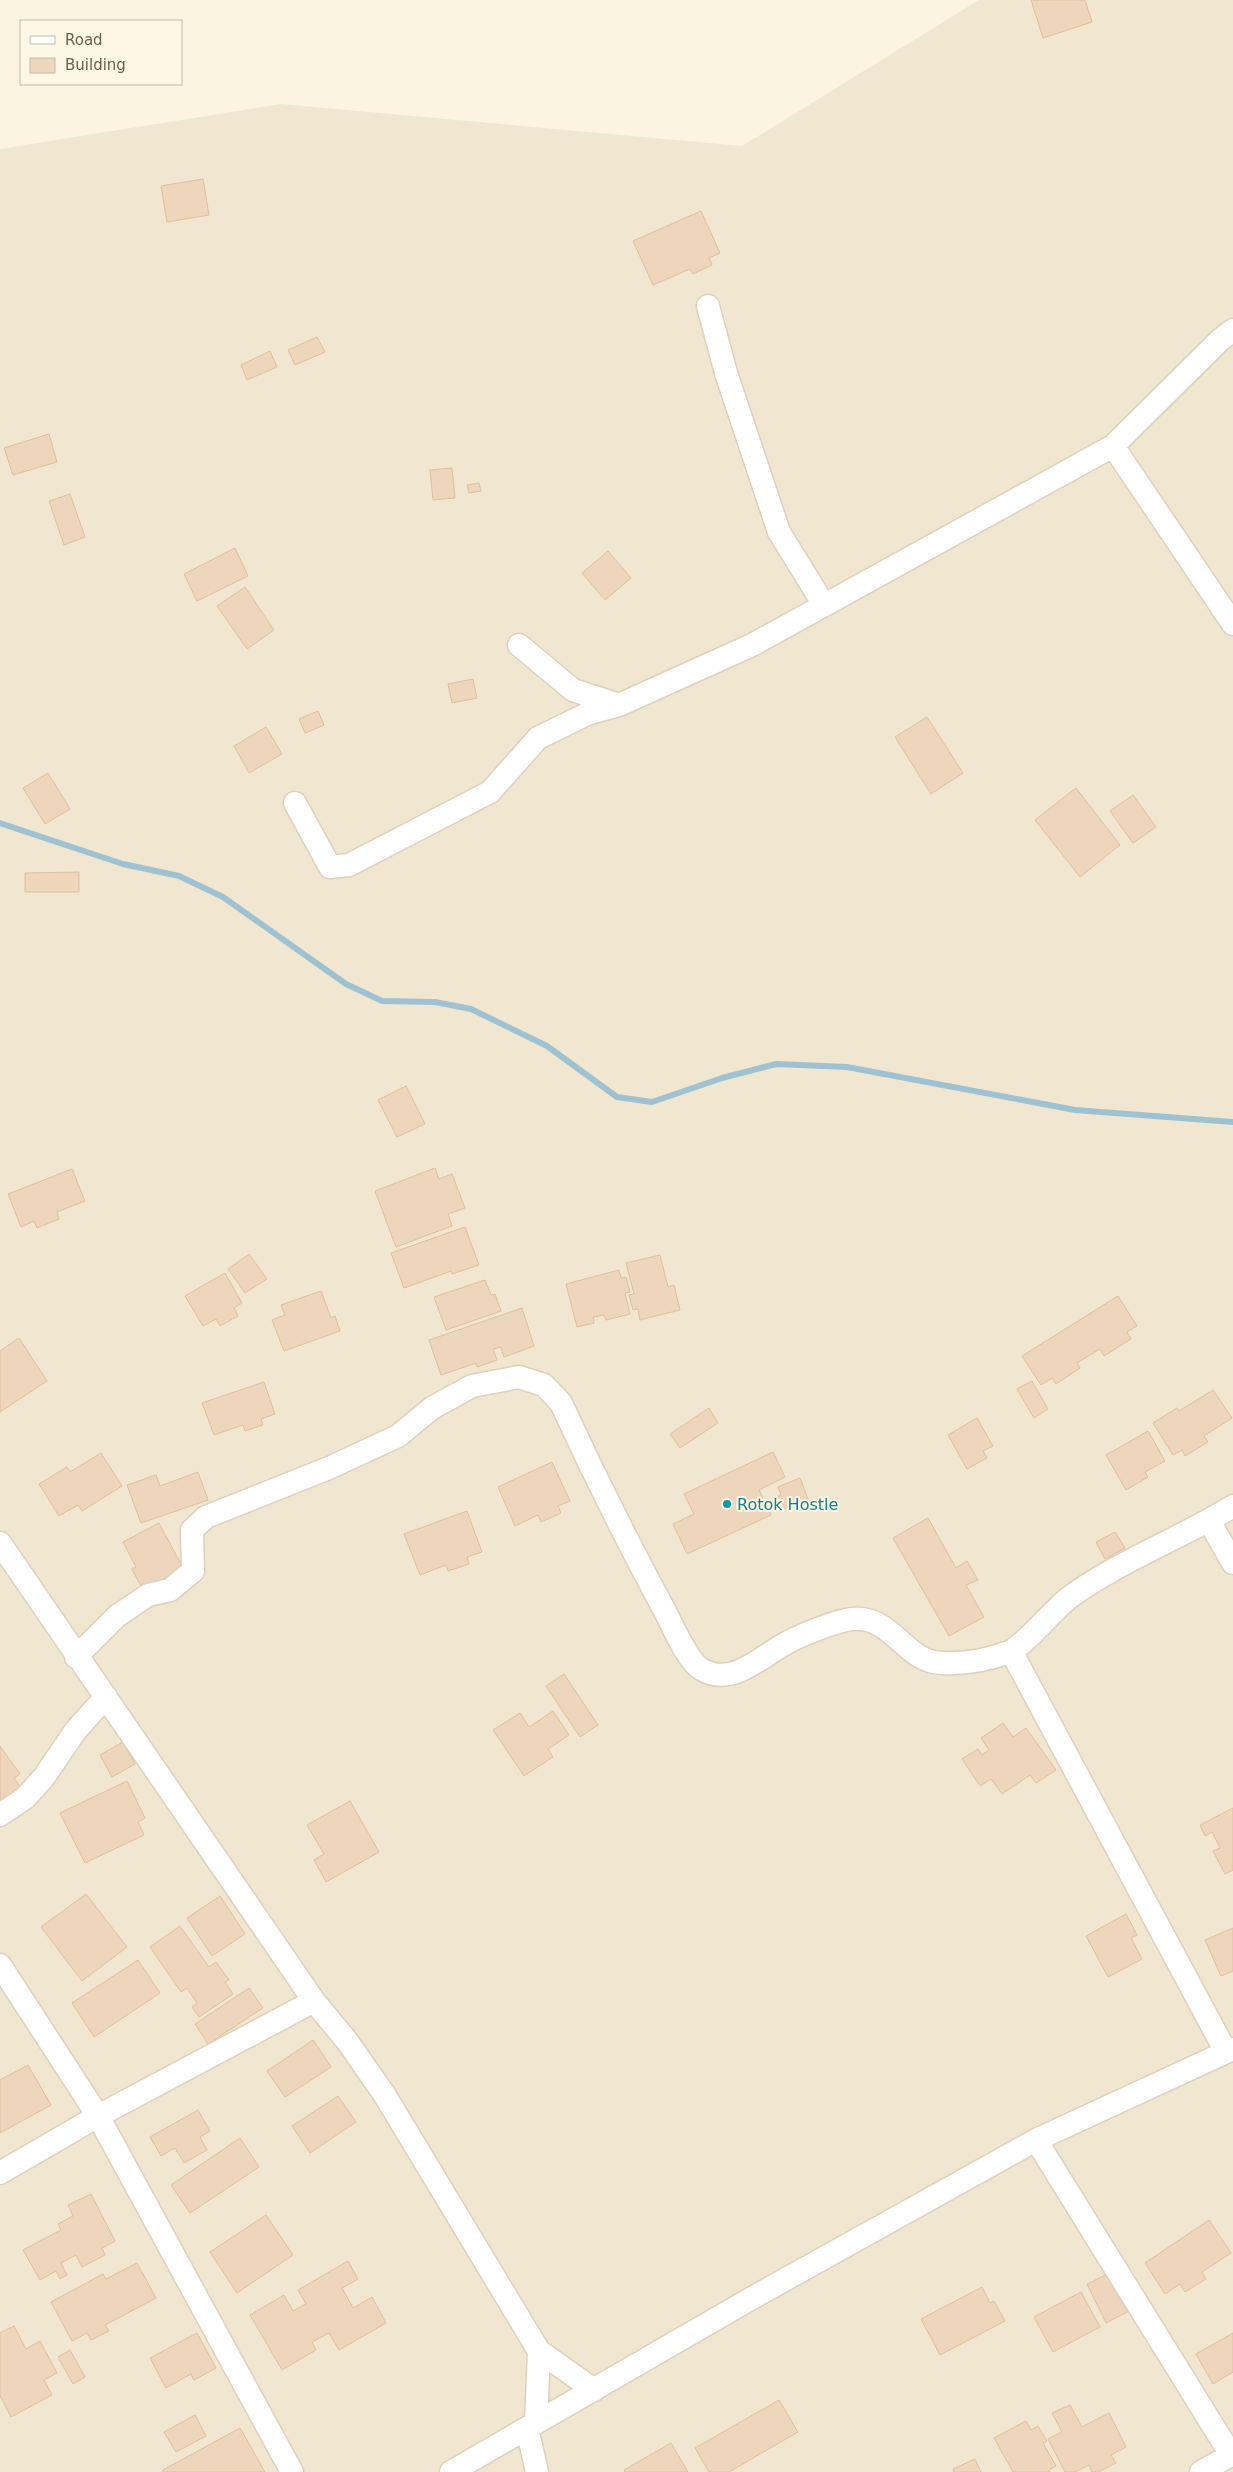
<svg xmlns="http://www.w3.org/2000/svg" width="1233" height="2472" font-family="'DejaVu Sans',sans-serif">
  <rect width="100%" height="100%" fill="#faf4e1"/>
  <path fill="#f1e6d0" d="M979 0H1233V2472H0V149L281 104 742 146Z"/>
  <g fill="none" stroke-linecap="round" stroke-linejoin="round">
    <path stroke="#9ec2d2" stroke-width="6" d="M0 823 123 864 179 876 223 897 346 984 382 1001 435 1002 471 1009 547 1046 617 1097 652 1102 722 1078 776 1064 847 1067 1075 1110 1233 1122"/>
  </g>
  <path fill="#edd6bb" stroke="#debf9c" d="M1031 0H1085L1092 22 1043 38Z
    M203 179 209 215 167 222 161 186Z
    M701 211 720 253 709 258 712 265 693 274 690 269 653 285 633 241Z
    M317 337 325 352 295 365 288 350Z
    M270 351 277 367 247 380 241 365Z
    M49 434 57 462 13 475 4 448Z
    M452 468 455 498 433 500 430 470Z
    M479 483 481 491 469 493 467 485Z
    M70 494 85 537 64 545 49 501Z
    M235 548 248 576 197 601 184 574Z
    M608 551 631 578 605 600 582 573Z
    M245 587 274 630 247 649 217 606Z
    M473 679 477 698 452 703 448 684Z
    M318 711 324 725 305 733 299 719Z
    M927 717 963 773 931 794 895 737Z
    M266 727 282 754 249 773 234 746Z
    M48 773 70 809 45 824 23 788Z
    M1076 788 1120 845 1080 877 1035 820Z
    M1133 795 1156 827 1133 843 1110 811Z
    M79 872V892H25V873Z
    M406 1086 425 1124 397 1137 378 1100Z
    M435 1168 439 1179 452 1174 465 1208 448 1214 452 1226 396 1247 375 1191Z
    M72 1169 85 1201 57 1212 59 1219 37 1228 34 1221 21 1227 8 1194Z
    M465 1227 479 1265 452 1274 451 1271 404 1288 391 1253Z
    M249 1254 267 1279 245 1293 228 1269Z
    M660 1255 668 1287 674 1285 680 1310 640 1320 638 1309 633 1310 629 1295 634 1294 626 1263Z
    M619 1270 621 1278 626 1277 630 1292 625 1293 630 1314 606 1320 604 1315 593 1317 594 1323 577 1327 566 1284Z
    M225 1273 242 1303 234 1308 238 1316 220 1326 216 1319 203 1326 185 1296Z
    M485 1280 491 1295 495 1294 501 1311 446 1330 434 1297Z
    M321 1291 331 1318 335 1316 340 1331 284 1351 272 1320 285 1315 281 1305Z
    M1118 1296 1137 1326 1127 1332 1131 1339 1104 1356 1100 1349 1077 1363 1080 1368 1056 1384 1052 1378 1041 1385 1022 1356Z
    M522 1308 534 1346 504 1357 501 1347 493 1349 497 1360 477 1367 476 1363 441 1375 429 1340Z
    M19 1338 47 1381 0 1412V1351Z
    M1032 1381 1048 1409 1034 1418 1017 1389Z
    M264 1382 275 1414 261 1419 263 1425 245 1431 243 1425 214 1435 202 1403Z
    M1213 1390 1232 1418 1204 1436 1208 1442 1185 1456 1182 1450 1173 1455 1153 1423 1177 1408 1179 1411Z
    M709 1408 718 1423 680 1448 670 1434Z
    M977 1418 993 1446 983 1451 987 1458 967 1469 948 1435Z
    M1148 1431 1165 1461 1145 1472 1148 1477 1126 1490 1106 1455Z
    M773 1452 785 1477 759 1490 771 1515 687 1554 673 1524 694 1514 684 1494Z
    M101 1453 122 1486 82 1511 78 1505 59 1516 39 1484 67 1467 70 1472Z
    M552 1462 570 1501 558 1506 561 1513 541 1522 538 1515 515 1526 498 1487Z
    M198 1472 208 1500 141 1523 127 1485 156 1475 160 1486Z
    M800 1478 808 1499 780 1511 775 1498 781 1495 778 1487Z
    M467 1511 482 1552 467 1557 469 1564 448 1571 446 1565 420 1575 404 1534Z
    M928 1518 956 1568 967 1561 978 1580 966 1585 984 1617 949 1636 893 1538Z
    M159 1523 183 1568 143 1590 132 1569 136 1567 123 1542Z
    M1115 1532 1125 1548 1105 1559 1096 1542Z
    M564 1674 598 1725 580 1737 546 1686Z
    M553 1711 569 1735 548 1749 553 1757 524 1776 493 1730 520 1713 529 1727Z
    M1003 1723 1013 1737 1026 1728 1056 1770 1036 1783 1030 1775 1002 1794 991 1779 980 1786 962 1759 978 1749 982 1755 989 1750 981 1738Z
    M123 1742 135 1764 112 1777 100 1755Z
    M0 1746 20 1774 14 1778 21 1788 0 1803Z
    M127 1781 145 1818 138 1822 144 1835 85 1863 60 1813Z
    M350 1801 379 1852 326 1882 314 1860 324 1854 307 1825Z
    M1233 1808V1870L1225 1874 1213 1851 1220 1848 1212 1832 1205 1836 1200 1825Z
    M86 1894 127 1947 82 1981 41 1927Z
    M220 1896 245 1934 212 1956 187 1918Z
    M1126 1914 1137 1935 1131 1938 1142 1959 1108 1977 1086 1936Z
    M180 1926 209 1967 216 1962 229 1980 225 1982 233 1994 199 2017 192 2007 197 2003 187 1988 181 1992 150 1947Z
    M1233 1928V1971L1221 1976 1205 1940Z
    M138 1960 160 1993 94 2037 72 2003Z
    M249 1988 263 2008 208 2044 195 2024Z
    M313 2040 331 2067 285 2097 267 2071Z
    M28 2065 51 2105 0 2133V2080Z
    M338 2096 356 2122 310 2153 292 2126Z
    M198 2110 210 2131 200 2137 207 2150 184 2163 175 2148 161 2156 150 2137Z
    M240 2138 259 2167 190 2213 171 2185Z
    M91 2194 115 2241 102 2248 105 2255 82 2267 76 2255 61 2263 67 2275 60 2279 56 2271 40 2280 23 2250 61 2230 58 2224 73 2216 68 2205Z
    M266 2215 293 2255 237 2293 210 2252Z
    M1209 2220 1231 2253 1202 2272 1206 2279 1185 2292 1180 2284 1165 2294 1145 2263Z
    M348 2261 358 2279 342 2288 353 2308 372 2297 386 2323 339 2350 329 2333 312 2342 316 2350 282 2370 250 2315 284 2295 293 2311 306 2304 298 2290Z
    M137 2263 156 2298 105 2325 109 2331 91 2340 87 2333 72 2341 51 2302 103 2274 106 2279Z
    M1110 2273 1129 2311 1106 2323 1087 2284Z
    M982 2287 990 2303 994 2301 1005 2321 940 2355 921 2319Z
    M1081 2292 1100 2327 1053 2352 1034 2317Z
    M14 2326 26 2349 40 2341 57 2373 44 2380 52 2395 11 2417 0 2396V2333Z
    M197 2333 216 2368 194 2380 191 2374 166 2388 150 2358Z
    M1233 2333V2372L1213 2384 1196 2354Z
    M70 2350 85 2377 73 2384 58 2357Z
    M779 2400 798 2432 729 2472H709L695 2448Z
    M1070 2405 1082 2427 1109 2413 1126 2447 1111 2455 1116 2463 1098 2472H1092L1089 2465 1075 2472H1065L1048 2439 1062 2432 1052 2413Z
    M195 2415 206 2436 176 2452 164 2432Z
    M1026 2421 1031 2430 1038 2426 1047 2441 1043 2443 1056 2466 1049 2470 1050 2472H1013L994 2438Z
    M240 2428 265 2472H163V2470Z
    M671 2443 688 2472H625L624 2470Z
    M975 2459 981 2472H954L953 2469Z"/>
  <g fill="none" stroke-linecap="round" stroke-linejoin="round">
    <defs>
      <path id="street" d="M708 306 726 373 779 532 824 605
        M1113 446 1233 624
        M519 645 573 690 619 705
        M295 803 330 867 349 865 490 792 538 738 587 714 619 705 752 645 1113 446 1220 340 1233 330
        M1209 1521 1233 1563
        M0 1543 314 2001 98 2116 0 2173
        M1011 1651 1226 2052
        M76 1657 117 1616 148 1595 170 1590 193 1571 192 1530 206 1517 329 1468 398 1436 432 1408 472 1386 519 1377 544 1385 561 1403C594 1475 629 1545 667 1615 674 1629 688 1661 701 1669 731 1687 758 1659 783 1645 795 1637 832 1623 846 1620 892 1610 903 1663 942 1663 964 1664 988 1660 1009 1652 1024 1646 1054 1609 1070 1597 1121 1560 1180 1539 1233 1506
        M0 1815 25 1798 44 1777 76 1730 106 1697
        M0 1965 98 2116 292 2472
        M314 2001 347 2041 384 2094 539 2351 594 2390
        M1036 2140 1231 2455 1201 2472
        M536 2423 539 2351
        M527 2428 537 2472
        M451 2472 752 2298 1036 2140 1233 2049"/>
    </defs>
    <use href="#street" stroke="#ddd1bd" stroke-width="25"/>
    <use href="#street" stroke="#fff" stroke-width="22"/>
  </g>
  <circle fill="#0f9aa8" stroke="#fdf8e6" stroke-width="2" cx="727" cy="1504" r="5"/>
  <g text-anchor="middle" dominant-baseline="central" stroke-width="4" stroke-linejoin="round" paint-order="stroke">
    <g font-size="16" fill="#0d838f" stroke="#fdf8e6" text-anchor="start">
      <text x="737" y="1504">Rotok Hostle</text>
    </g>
  </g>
  <rect x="20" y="20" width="162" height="65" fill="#fdf8e6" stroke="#c4baa8"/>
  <rect x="30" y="36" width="25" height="8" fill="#ffffff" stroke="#c4baa8"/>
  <text x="65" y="45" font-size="15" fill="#6e5d4a">Road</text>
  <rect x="30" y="58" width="25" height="15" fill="#edd6bb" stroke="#c4baa8"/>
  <text x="65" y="70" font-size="15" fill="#6e5d4a">Building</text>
</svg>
